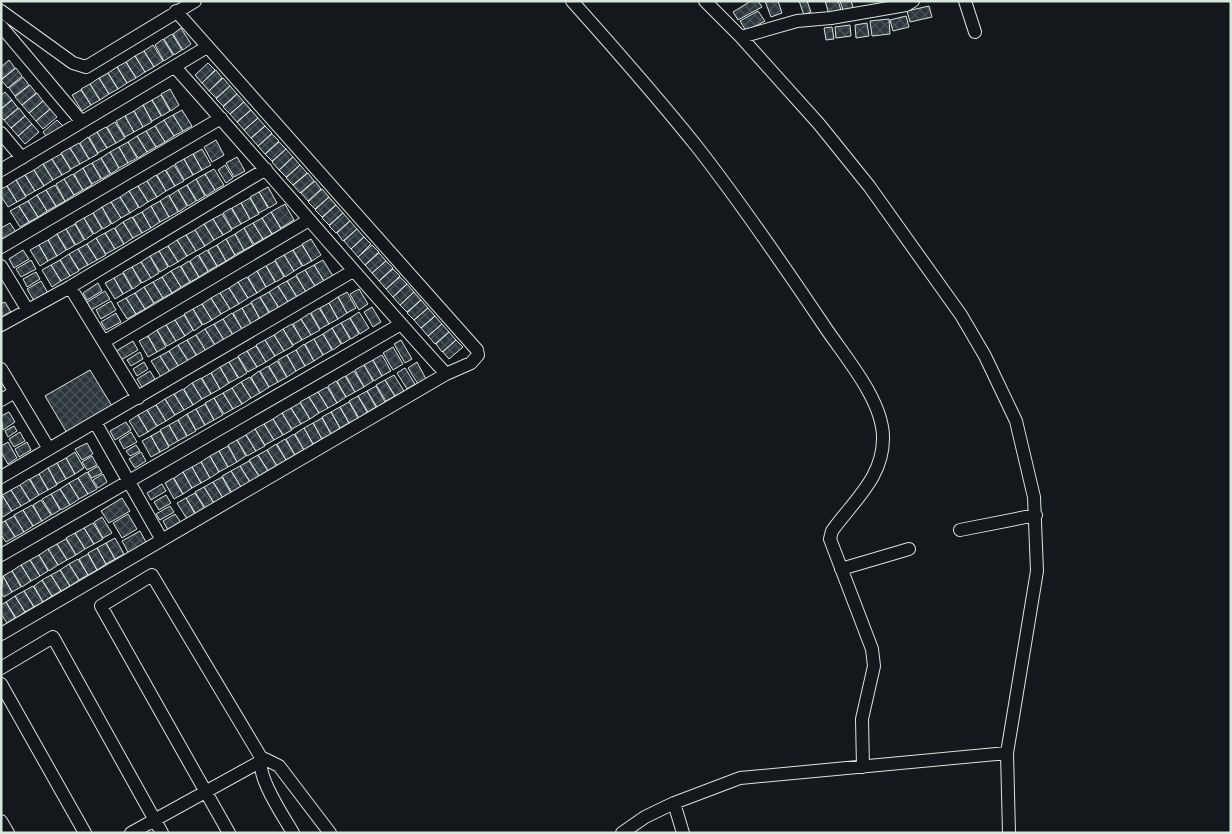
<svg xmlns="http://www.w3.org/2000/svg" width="1232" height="834" font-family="Quicksand,sans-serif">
  <defs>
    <pattern id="building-cross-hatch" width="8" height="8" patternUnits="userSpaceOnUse" patternTransform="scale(1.25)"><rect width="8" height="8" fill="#2c363c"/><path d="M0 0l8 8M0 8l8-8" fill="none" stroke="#4a5358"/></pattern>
  </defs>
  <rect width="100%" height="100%" fill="#14181c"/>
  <path fill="url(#building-cross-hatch)" stroke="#d8e6dc" d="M751 1H758L762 7 738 20 733 12Z
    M765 1H778L782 13 771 17Z
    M799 1H807L811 12 804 15Z
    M825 1H838L841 10 829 14Z
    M840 1H851L854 10 844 13Z
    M929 6 932 17 910 22 907 11Z
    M758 11 765 21 746 31 740 21Z
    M906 16 909 27 893 31 890 20Z
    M889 19 890 34 872 36 870 21Z
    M867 23 869 36 856 38 855 25Z
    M850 25 851 36 836 38 835 27Z
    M832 27 834 39 826 40 824 28Z
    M181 28 191 44 183 50 173 34Z
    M172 34 182 50 174 55 164 39Z
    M163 39 173 55 164 61 155 45Z
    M153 45 163 61 154 67 144 51Z
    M144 51 154 67 145 72 135 56Z
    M135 56 145 72 136 78 126 62Z
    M9 60 15 68 1 80V67Z
    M126 62 136 78 127 83 117 67Z
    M208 63 215 70 202 83 195 75Z
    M117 67 127 83 118 89 108 73Z
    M16 68 22 76 8 88 1 80Z
    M216 70 222 78 209 91 202 83Z
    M108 73 118 89 109 94 99 78Z
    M23 77 29 85 15 96 9 88Z
    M99 78 109 94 100 100 90 84Z
    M223 78 230 86 216 98 209 91Z
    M90 84 100 100 91 105 81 89Z
    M30 85 36 93 22 105 15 97Z
    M230 86 237 94 223 106 216 99Z
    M170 89 179 105 171 111 161 94Z
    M81 90 91 105 82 111 72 95Z
    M5 92 12 100 1 109V95Z
    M37 93 43 101 29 113 22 105Z
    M237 94 244 102 230 114 223 107Z
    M161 95 170 111 162 116 152 100Z
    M12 100 18 108 4 120 1 117V109Z
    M152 100 161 116 152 121 143 105Z
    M43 101 50 109 36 121 29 113Z
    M244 102 251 110 237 122 230 114Z
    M143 105 152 122 143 127 134 111Z
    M19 108 25 116 11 128 4 120Z
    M50 109 57 117 43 129 36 121Z
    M182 110 192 126 183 131 173 115Z
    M251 110 258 118 244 130 237 122Z
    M134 111 143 127 134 132 125 116Z
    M173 115 183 131 174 136 164 120Z
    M25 116 32 124 18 136 11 128Z
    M125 116 134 132 125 137 116 121Z
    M258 118 265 126 251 138 244 130Z
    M57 120 64 127 49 140 43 132Z
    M164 120 174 136 165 142 155 126Z
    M115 122 125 138 116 143 107 127Z
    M32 124 39 132 25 144 18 136Z
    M155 126 165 142 156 147 146 131Z
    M265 126 272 133 258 146 251 138Z
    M106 127 116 143 107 148 97 132Z
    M146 131 156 147 147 152 137 136Z
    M97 132 107 148 98 153 89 137Z
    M272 134 279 141 265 154 258 146Z
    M137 136 147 152 138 158 128 142Z
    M88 137 98 154 89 159 80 143Z
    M216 140 224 155 212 162 204 147Z
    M128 142 137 158 128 163 119 147Z
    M279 142 286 149 272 161 265 154Z
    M79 143 89 159 80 164 70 148Z
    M119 147 128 163 119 168 110 152Z
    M70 148 80 164 71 169 61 153Z
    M202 149 211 165 202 170 193 154Z
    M286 149 293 157 279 170 272 162Z
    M110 152 119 168 111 174 101 158Z
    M61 154 71 170 62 175 52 159Z
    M193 154 202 170 193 175 184 159Z
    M237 157 245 171 234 177 226 163Z
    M293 157 300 165 286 177 279 170Z
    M101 158 110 174 102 179 92 163Z
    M52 159 62 175 53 180 43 164Z
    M184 159 193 175 184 180 175 164Z
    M92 163 101 179 92 184 83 168Z
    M43 164 53 180 44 186 34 170Z
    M174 165 184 181 175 186 166 170Z
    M225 165 233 178 226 183 218 170Z
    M300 165 307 173 293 185 286 178Z
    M83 168 92 185 83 190 74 174Z
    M214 169 224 185 215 190 205 174Z
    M34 170 44 186 35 191 25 175Z
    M165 170 175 186 166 191 157 175Z
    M308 173 314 181 300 193 293 185Z
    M73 174 83 190 74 195 64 179Z
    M205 174 215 190 206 196 196 179Z
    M25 175 35 191 26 196 16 180Z
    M156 175 166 191 157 197 147 181Z
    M64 179 74 195 65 201 56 184Z
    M196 179 205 196 197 201 187 185Z
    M16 180 26 197 17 202 7 186Z
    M147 181 157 197 148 202 138 186Z
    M315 181 321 189 308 201 301 193Z
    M55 185 65 201 56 206 46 190Z
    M187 185 196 201 188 206 178 190Z
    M7 186 17 202 8 207 1 196V189Z
    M138 186 148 202 139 208 129 191Z
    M268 187 277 203 269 208 259 192Z
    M322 189 329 197 315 209 308 202Z
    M46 190 56 206 47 211 37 195Z
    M178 190 187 206 179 212 169 196Z
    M129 191 139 207 130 213 120 197Z
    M259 192 268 208 259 213 250 197Z
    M37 195 47 211 38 217 28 201Z
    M169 195 178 212 169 217 160 201Z
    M120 197 130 213 121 218 111 202Z
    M329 197 336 205 322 217 315 210Z
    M250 198 259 214 250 219 241 203Z
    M28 201 38 217 29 222 19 206Z
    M160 201 169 217 160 222 151 206Z
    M111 202 121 218 112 224 102 207Z
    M241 203 250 219 241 224 232 208Z
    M285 204 294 220 281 228 271 212Z
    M336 205 343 213 329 225 322 218Z
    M19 206 29 222 20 227 10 211Z
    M151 206 160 222 151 228 142 212Z
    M102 207 111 224 103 229 93 213Z
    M231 208 241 224 232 229 223 213Z
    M142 212 151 228 142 233 133 217Z
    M271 212 281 229 272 234 262 218Z
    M93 213 102 229 94 234 84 218Z
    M343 213 350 221 336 233 329 226Z
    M222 214 232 230 223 235 213 219Z
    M132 217 142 233 133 238 123 222Z
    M84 218 93 234 85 240 75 223Z
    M262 218 272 234 263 239 253 223Z
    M213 219 223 235 214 240 204 224Z
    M350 221 357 229 343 241 337 233Z
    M123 222 133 238 124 244 115 228Z
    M10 223 16 232 2 241 1 228Z
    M253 223 263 239 254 244 244 228Z
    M75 224 84 240 76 245 66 229Z
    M204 224 214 240 205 246 195 230Z
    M114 228 124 244 115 249 105 233Z
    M244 228 253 245 244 250 235 234Z
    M66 229 75 245 67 250 57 234Z
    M357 229 364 237 351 249 344 241Z
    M195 230 205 246 196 251 186 235Z
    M105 233 115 249 106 254 96 238Z
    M57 234 66 250 57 256 48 240Z
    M235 234 244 250 235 255 226 239Z
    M186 235 196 251 187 256 177 240Z
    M364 237 371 244 358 257 351 249Z
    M96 238 106 255 97 260 87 244Z
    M226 239 235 255 226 261 217 245Z
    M311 239 321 255 312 261 302 244Z
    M48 240 57 256 48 261 39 245Z
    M177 240 187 256 178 262 168 246Z
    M87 244 97 260 88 265 78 249Z
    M39 245 48 261 40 266 30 250Z
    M217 245 226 261 217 266 208 250Z
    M302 245 312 261 303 266 293 250Z
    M372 245 379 252 365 265 358 257Z
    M168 246 178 262 169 267 159 251Z
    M78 249 88 265 79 270 69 254Z
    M23 250 29 259 14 268 9 259Z
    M207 250 217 266 208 271 199 255Z
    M293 250 302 266 294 271 284 255Z
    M159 251 168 267 160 272 150 256Z
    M379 253 386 261 372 273 365 265Z
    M69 254 79 271 70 276 60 260Z
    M198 255 208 271 199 277 190 261Z
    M284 255 294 271 285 277 275 260Z
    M150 256 159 273 151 278 141 262Z
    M31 260 36 269 21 277 16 269Z
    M60 260 70 276 61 281 51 265Z
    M323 260 333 276 324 281 314 265Z
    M189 261 199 277 190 282 181 266Z
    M275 261 284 277 276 282 266 266Z
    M386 261 393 268 379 281 372 273Z
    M141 262 151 278 142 283 132 267Z
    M51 265 61 281 52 287 42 270Z
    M314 265 324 281 315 286 305 270Z
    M180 266 190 282 181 287 171 271Z
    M266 266 275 282 266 287 257 271Z
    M132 267 141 283 133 289 123 272Z
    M393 269 400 276 386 289 379 281Z
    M305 270 315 286 306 292 296 275Z
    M171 271 181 287 172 293 162 277Z
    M257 271 266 287 257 293 248 277Z
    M36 272 40 279 27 287 23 279Z
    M123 273 132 289 123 294 114 278Z
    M296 276 306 292 297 297 287 281Z
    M162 277 172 293 163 298 153 282Z
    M247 277 257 293 248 298 238 282Z
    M400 277 407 284 393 297 386 289Z
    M114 278 123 294 115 299 105 283Z
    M41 281 48 293 34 301 27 289Z
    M287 281 297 297 288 302 278 286Z
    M153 282 163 298 154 303 144 287Z
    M238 282 248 298 239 304 229 288Z
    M98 283 102 291 87 300 83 293Z
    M407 284 414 292 400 305 393 297Z
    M278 286 288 302 279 308 269 292Z
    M144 287 154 303 145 309 135 293Z
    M229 288 239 304 230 309 220 293Z
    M359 289 368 304 359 310 350 294Z
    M105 291 110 299 91 310 87 302Z
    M269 292 279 308 270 313 260 297Z
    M347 292 356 308 347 313 338 297Z
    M414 292 421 300 407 312 400 305Z
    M135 293 145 309 136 314 126 298Z
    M220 293 230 309 221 314 211 298Z
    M260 297 269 313 260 319 251 302Z
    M338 297 347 313 338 319 329 303Z
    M126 298 136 314 127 319 117 303Z
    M211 298 221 314 212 320 202 304Z
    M421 300 428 308 414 320 407 313Z
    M111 301 116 310 101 319 96 310Z
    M5 302 11 312 1 317V304Z
    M251 303 260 319 251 324 242 308Z
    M329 303 338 319 329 324 320 308Z
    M202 304 212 320 203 325 193 309Z
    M372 307 381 322 373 327 364 312Z
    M242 308 251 324 242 329 233 313Z
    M319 308 329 324 320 329 311 313Z
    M428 308 435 316 421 328 414 320Z
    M193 309 202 325 194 331 184 314Z
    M359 312 369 328 360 334 350 318Z
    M116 313 121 322 106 330 101 322Z
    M232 313 242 329 233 335 223 319Z
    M310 313 320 330 311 335 301 319Z
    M184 315 193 330 185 336 175 320Z
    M435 316 442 324 428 336 421 328Z
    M350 318 359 334 351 339 341 323Z
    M223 319 233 335 224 340 214 324Z
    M301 319 311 335 302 340 293 324Z
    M175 320 185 336 176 341 166 325Z
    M341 323 350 339 342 344 332 328Z
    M214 324 224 340 215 345 205 329Z
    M292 324 302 340 293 345 283 329Z
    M442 324 449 332 435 344 428 336Z
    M166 325 176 341 167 346 157 330Z
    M332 328 341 344 333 350 323 334Z
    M205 329 215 345 206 351 196 335Z
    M283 329 293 346 284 351 274 335Z
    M157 330 166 347 157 352 148 336Z
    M449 332 456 340 442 352 436 344Z
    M323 334 332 350 323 355 314 339Z
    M196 335 206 351 197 356 187 340Z
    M274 335 284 351 275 356 265 340Z
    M148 336 157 352 148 357 139 341Z
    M314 339 323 355 314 361 305 344Z
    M187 340 197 356 188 361 178 345Z
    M265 340 275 356 266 362 256 345Z
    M401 340 412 359 405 363 394 344Z
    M456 340 463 347 449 359 443 352Z
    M133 341 138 350 121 360 116 351Z
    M304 344 314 361 305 366 296 350Z
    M178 345 188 361 179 367 169 351Z
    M256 346 266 362 257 367 247 351Z
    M393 347 403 364 393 370 383 353Z
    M296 350 305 366 296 371 287 355Z
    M169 351 179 367 170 372 160 356Z
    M247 351 257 367 248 372 238 356Z
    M140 352 143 359 131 366 127 360Z
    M287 355 296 371 287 377 278 360Z
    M382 355 391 371 382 376 373 360Z
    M160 356 170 372 161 377 151 361Z
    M238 357 247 373 239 378 229 362Z
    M373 360 382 376 374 381 364 365Z
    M277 361 287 377 278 382 269 366Z
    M144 362 148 369 137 376 133 369Z
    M229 362 238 378 229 383 220 367Z
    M417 362 426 379 418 384 408 368Z
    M364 365 373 381 364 387 355 370Z
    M268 366 278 382 269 387 260 371Z
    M220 367 229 383 220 389 211 373Z
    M405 368 415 384 407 389 397 373Z
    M90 370 112 406 67 433 45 396Z
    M150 371 155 379 142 387 137 379Z
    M259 371 269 387 260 393 251 377Z
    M354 371 364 387 355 392 346 376Z
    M211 373 220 389 211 394 202 378Z
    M394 375 404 391 395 396 385 380Z
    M345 376 355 392 346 397 337 381Z
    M250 377 260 393 251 398 241 382Z
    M201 378 211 394 202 399 192 383Z
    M385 380 395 396 386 401 376 385Z
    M336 381 346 397 337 403 328 386Z
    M241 382 251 398 242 404 232 388Z
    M192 383 202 399 193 405 184 389Z
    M376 386 385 402 377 407 367 391Z
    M327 387 337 403 328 408 318 392Z
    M232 388 242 404 233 409 223 393Z
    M183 389 193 405 184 410 174 394Z
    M367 391 376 407 368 412 358 396Z
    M318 392 328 408 319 413 309 397Z
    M223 393 233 409 224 414 214 398Z
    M174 394 184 410 175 415 165 399Z
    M358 396 367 412 359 418 349 401Z
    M309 397 319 413 310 419 300 402Z
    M214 398 223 415 214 420 205 403Z
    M165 399 175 415 166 421 156 405Z
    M349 402 358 418 349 423 340 407Z
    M300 403 310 419 301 424 291 408Z
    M205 404 214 420 205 425 196 409Z
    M156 405 166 421 157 426 147 410Z
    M340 407 349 423 340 428 331 412Z
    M291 408 301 424 292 429 282 413Z
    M196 409 205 425 196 430 187 414Z
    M147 410 157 426 148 432 138 415Z
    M9 412 15 422 3 430 1 416Z
    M331 412 340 428 331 434 322 417Z
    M282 413 292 430 283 435 273 419Z
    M187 414 196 431 187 436 178 420Z
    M138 415 148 432 139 437 129 421Z
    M322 418 331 434 322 439 313 423Z
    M273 419 283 435 274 440 264 424Z
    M178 420 187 436 178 441 169 425Z
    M126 422 131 430 115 440 110 431Z
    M313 423 322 439 313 444 304 428Z
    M264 424 274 440 265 445 255 429Z
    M169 425 178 441 169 446 160 430Z
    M14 426 17 431 8 437 5 431Z
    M304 428 313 444 304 450 295 434Z
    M255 429 265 446 256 451 246 435Z
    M160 431 169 447 160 452 151 436Z
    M20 432 25 441 14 447 9 439Z
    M131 432 137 442 124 449 119 440Z
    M294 434 304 450 295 455 286 439Z
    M246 435 256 451 247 456 237 440Z
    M151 436 160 452 151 457 142 441Z
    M285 439 295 455 286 460 277 444Z
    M237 440 246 456 237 462 228 445Z
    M8 442 17 458 8 464 1 452V446Z
    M27 442 31 450 19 457 15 449Z
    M87 443 93 454 82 460 75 449Z
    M276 444 286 460 277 466 267 450Z
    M136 445 140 451 130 456 126 451Z
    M228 446 237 462 228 467 219 451Z
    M267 450 277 466 268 471 258 455Z
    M219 451 228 467 219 472 210 456Z
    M75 452 84 468 75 474 66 458Z
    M141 452 146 461 135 468 129 459Z
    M258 455 268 471 259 476 249 460Z
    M92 456 97 465 87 470 82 462Z
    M210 456 219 472 210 478 201 462Z
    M66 458 75 474 66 479 57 463Z
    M249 461 259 476 250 482 240 466Z
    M201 462 210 478 201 483 192 467Z
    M57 463 66 479 57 484 48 468Z
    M98 466 102 473 92 478 88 472Z
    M240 466 250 482 241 487 231 471Z
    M192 467 201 483 192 488 183 472Z
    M48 468 57 485 48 490 39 474Z
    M231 471 241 487 232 493 222 476Z
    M87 472 97 489 88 494 78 478Z
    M183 472 192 488 183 494 174 478Z
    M39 474 48 490 39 495 30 479Z
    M103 474 107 482 98 488 93 480Z
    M222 477 231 493 223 498 213 482Z
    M78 478 88 494 79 499 69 483Z
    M173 478 183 494 174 499 165 483Z
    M29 479 39 495 30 501 20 485Z
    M213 482 223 498 214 503 204 487Z
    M69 483 79 499 70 505 60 489Z
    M162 484 166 491 151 500 147 493Z
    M20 485 30 501 21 506 11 490Z
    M204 487 214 503 205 508 195 492Z
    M60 489 70 505 61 510 51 494Z
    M11 490 21 506 12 511 2 495Z
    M195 493 205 509 196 514 186 498Z
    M51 494 60 510 52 515 42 499Z
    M2 495 12 511 3 517 1 514Z
    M166 495 171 503 159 510 154 502Z
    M122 498 130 511 109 523 101 511Z
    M186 498 195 514 187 519 177 503Z
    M41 500 51 515 42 521 33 505Z
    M32 505 42 521 33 526 23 510Z
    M170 506 174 512 160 520 156 514Z
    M23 510 33 526 24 532 14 515Z
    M128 514 137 529 122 538 113 523Z
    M175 514 182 524 169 532 163 521Z
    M14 516 24 532 15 537 5 521Z
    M102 517 112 533 103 538 94 522Z
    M5 521 15 537 6 542 1 535V523Z
    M93 523 103 539 94 544 84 528Z
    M84 528 94 544 85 549 75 533Z
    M140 531 147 544 129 554 122 541Z
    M75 533 85 549 76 555 66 538Z
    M115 538 124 554 115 559 106 543Z
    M66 539 76 555 67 560 57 544Z
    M106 543 115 559 106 564 97 548Z
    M57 544 67 560 58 565 48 549Z
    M97 548 106 564 97 570 88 553Z
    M48 549 58 565 49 571 39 555Z
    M88 554 97 570 88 575 79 559Z
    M39 555 48 571 40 576 30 560Z
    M78 559 88 575 79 580 69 564Z
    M30 560 40 576 31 581 21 565Z
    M69 564 79 580 70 586 60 570Z
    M21 565 31 581 22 587 12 571Z
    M60 570 70 586 61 591 51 575Z
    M12 571 21 587 12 592 3 576Z
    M51 575 61 591 52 596 42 580Z
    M3 576 12 592 4 597 1 593Z
    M42 580 52 596 43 602 34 586Z
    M33 586 43 602 34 607 24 591Z
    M24 591 34 607 25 612 15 596Z
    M15 596 25 612 16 618 6 602Z
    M6 602 15 618 7 623 1 614V605Z"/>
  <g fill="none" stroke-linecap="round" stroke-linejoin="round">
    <defs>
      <path id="minor" d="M572 1C615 49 658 98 698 148 743 206 784 266 825 327 845 357 882 399 883 436 884 477 854 500 832 531L830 539 872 649 874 666 862 719 863 767
        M705 1 741 37 819 124 869 186 961 315 985 356 1016 421 1034 497 1037 571 1007 753 1009 833
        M965 1 975 32
        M1 11 73 63 86 67 195 1
        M1 26 81 121
        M741 37 797 21 831 18 906 5 913 1
        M175 67C266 169 354 273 446 374
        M1 133 22 158
        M1 170 207 47
        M1 247 221 118
        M1 266 27 309
        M70 287 138 398
        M1 325 70 287 266 169
        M105 341 309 220
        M1 369 49 449
        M1 400 15 392
        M95 422 162 540
        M1 477 353 271
        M960 530 1036 515
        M1 555 401 324
        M841 569 909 549
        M1 634 446 374 471 363 478 355 477 350 176 11
        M1 668 53 637 162 833
        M1 684 85 833
        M1 821 8 833
        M131 833 265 759 279 766 330 833
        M229 833 101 606 152 575 262 759C255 775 284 817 293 833
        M622 833 645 817 674 803
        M683 833 674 803 740 778 1007 753"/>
    </defs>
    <use href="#minor" stroke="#d8e6dc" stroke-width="14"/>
    <use href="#minor" stroke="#14181c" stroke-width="12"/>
  </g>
  <rect width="1232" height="834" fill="none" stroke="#d8e6dc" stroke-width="5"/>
</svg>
